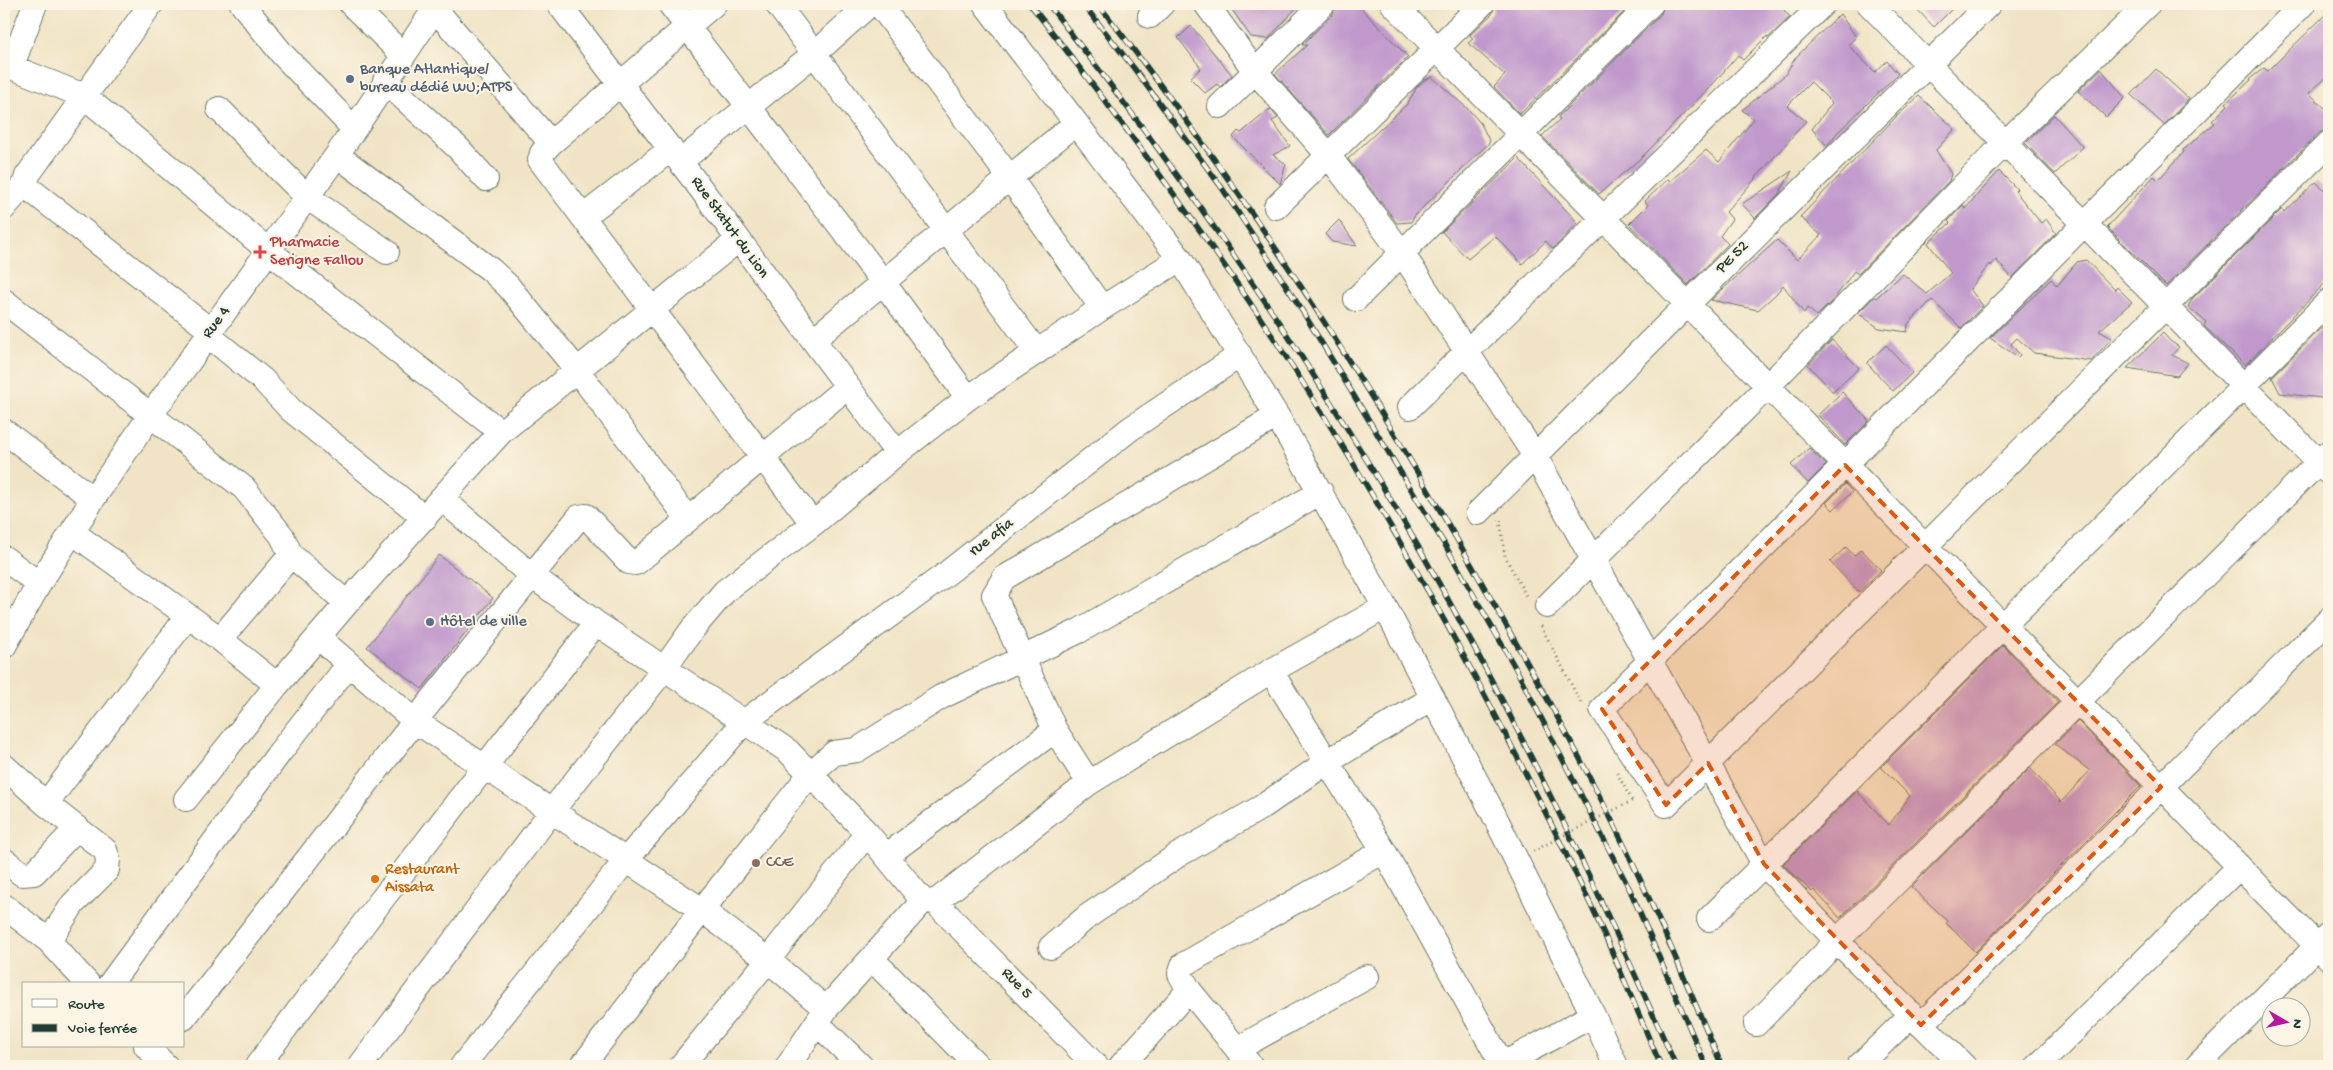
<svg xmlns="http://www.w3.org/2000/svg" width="2333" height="1070" font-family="'Gochi Hand',sans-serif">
  <rect width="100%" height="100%" fill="#fcf5e5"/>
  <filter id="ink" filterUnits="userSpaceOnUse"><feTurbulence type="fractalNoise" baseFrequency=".02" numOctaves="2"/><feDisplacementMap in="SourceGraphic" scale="10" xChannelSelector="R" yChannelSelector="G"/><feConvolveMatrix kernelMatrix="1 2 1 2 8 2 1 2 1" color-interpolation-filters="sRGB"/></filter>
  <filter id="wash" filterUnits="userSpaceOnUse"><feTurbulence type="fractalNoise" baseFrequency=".0096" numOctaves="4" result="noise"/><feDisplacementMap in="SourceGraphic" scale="20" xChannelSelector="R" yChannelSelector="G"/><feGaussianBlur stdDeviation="1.12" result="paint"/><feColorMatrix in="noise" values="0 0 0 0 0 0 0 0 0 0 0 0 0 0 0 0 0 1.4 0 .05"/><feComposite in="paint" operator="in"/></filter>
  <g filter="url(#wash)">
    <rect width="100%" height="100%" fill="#f1e4c6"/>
    <g id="blocks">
      <path fill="#c098cc" d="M1228 4H1300L1268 39 1251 37Z
        M1336 4H1357L1408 57 1329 135 1275 74 1307 45H1302L1333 14Z
        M1495 4H1632L1520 114 1494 87 1505 75 1468 43 1473 39 1470 35 1492 14Z
        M1664 4H1779L1790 17 1768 38 1767 36 1743 60 1738 55 1713 84 1642 157 1599 194 1542 136 1560 119 1558 117 1661 14Z
        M1912 4H1957L1934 27Z
        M2329 11V75L2309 93 2329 112V128L2319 133 2166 286 2107 227 2154 176 2158 180 2184 152 2183 150 2215 123 2212 121 2228 105 2226 103 2251 80 2250 79 2264 68 2268 71Z
        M1840 14 1856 37 1848 45 1875 72 1887 61 1898 74 1836 134 1827 146 1812 129 1832 103 1811 82 1787 106 1806 121 1726 212 1732 219 1720 236 1728 244 1688 285 1629 224 1648 205 1645 201 1668 179 1670 181 1706 150 1719 162 1754 119 1742 110 1785 75 1796 57Z
        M1191 26 1232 75 1220 87 1217 84 1205 93 1190 78 1201 68 1178 38Z
        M2101 69 2125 98 2106 117 2078 91Z
        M2156 69 2189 99 2164 125 2131 95Z
        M1432 77 1470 111 1481 124 1490 142 1416 214 1411 222 1397 223 1348 159 1407 104 1417 87 1425 80Z
        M1919 96 1955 129 1936 150 1951 174 1949 181 1858 274 1854 271 1834 299 1817 316 1807 308 1804 313 1783 285 1776 294 1758 310 1711 300 1777 240 1797 260 1821 235 1800 217 1896 117Z
        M1270 109 1278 118 1272 121 1290 146 1273 155 1286 164 1280 184 1233 137 1238 131 1241 133Z
        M2054 115 2083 147 2055 174 2025 143Z
        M1518 158 1578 223 1553 249 1546 241 1522 264 1495 236 1468 259 1442 232Z
        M1792 171 1779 194 1755 218 1742 204Z
        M1999 171 2017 189 2015 191 2041 223 2046 219 2056 233 2012 278 1996 260 1991 266 1990 264 1970 289 1983 306 1961 328 1932 300 1908 324 1907 332 1879 328 1858 313 1873 298 1877 297 1903 274 1927 294 1951 273 1928 243 1950 223 1948 221 1963 205 1965 209Z
        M2316 182 2329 194V279L2245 365 2205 327 2204 325 2206 322 2188 307 2192 299 2282 209 2284 212Z
        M1339 220 1357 246 1332 242 1325 234Z
        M2086 260 2115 290 2117 287 2132 302 2099 331 2112 338 2091 361 2034 353 2017 338 2011 344 2020 355 2018 357 1990 338 2051 279 2057 286 2077 262Z
        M2329 321V399L2280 393 2272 377Z
        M2163 333 2170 341 2179 347 2172 355 2188 363 2177 376 2127 368Z
        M1832 340 1859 368 1833 392 1808 365Z
        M1886 345 1912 373 1893 391 1867 363Z
        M1842 392 1869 421 1845 445 1818 415Z
        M1809 448 1826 465 1808 483 1791 465Z
        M1845 484 1852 492 1833 510 1826 503Z
        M1846 547 1854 556 1861 549 1881 570 1859 592 1830 562Z
        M439 555 493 598 422 689 367 647Z
        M2003 645 2058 702 1840 918 1814 890 1812 892 1783 864 1857 791 1889 825 1910 796 1881 767Z
        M2078 721 2141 786 1975 952 1946 923 1948 921 1911 887 2030 768 2061 802 2090 771 2055 744Z"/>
    </g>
  </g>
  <g filter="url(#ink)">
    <use href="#blocks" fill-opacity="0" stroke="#687767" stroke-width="1"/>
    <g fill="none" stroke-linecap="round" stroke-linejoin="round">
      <defs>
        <path id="minor" d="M242 4 283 55 354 129
          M351 4 403 55
          M559 4 701 189 897 453
          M670 4 883 282 968 398
          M714 4 551 143 542 153 540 160 813 524
          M777 4 1037 352
          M879 4 1010 178 1102 308
          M985 4 1180 259 1277 416 1385 607 1492 811 1593 1015 1616 1066
          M1206 4 1255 71 1328 155 1402 253 1535 456 1764 864 1837 941 1964 1066
          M1393 4 2329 958
          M1869 4 2329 473
          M2303 4 1602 709 1666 805 2329 143
          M435 9 551 143
          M1150 16 1162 4
          M4 64 84 96 269 251 501 432
          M11 68 35 4
          M385 81 458 148 486 179
          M1220 106 1323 4
          M219 109 307 197 387 252
          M337 155 491 270 508 286 577 370 688 519
          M680 162 814 54 870 4
          M25 183 27 187 211 331
          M1276 207 1482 4
          M4 208 25 183 27 176 151 4
          M583 217 671 149
          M1356 299 1651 4
          M4 301 244 488 282 536 291 555 347 603
          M208 335 263 380 291 410 425 518
          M813 340 1076 123
          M1410 407 1823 4
          M4 431 93 499
          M442 499 531 575 596 623 788 751 867 833 923 901
          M1478 513 1989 4
          M72 532 220 639 277 685
          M4 558 39 584
          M1547 606 1768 386 2005 143 2148 4
          M318 637 415 721 702 910 768 960 826 1009
          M220 639 291 555
          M4 646 39 584 93 499 150 416 337 155 438 4
          M1271 671 1327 762 1384 851 1503 1066
          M4 766 46 804 105 850 108 859 107 870 73 904 49 941
          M1089 783 1055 730 994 595 1004 578 1277 416
          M186 799 277 685 347 603 501 432 738 240
          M46 804 188 616
          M886 856 1055 730
          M4 860 22 874 34 873 77 828
          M935 902 1096 1066
          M4 906 49 941 88 984
          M1709 919 2329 301
          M1051 947 1088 916 1178 855 1262 807 1327 762 1433 698
          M872 959 978 1066
          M110 984 280 752 349 664
          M184 1018 415 721 579 517 586 516 629 562 636 563 847 387
          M817 1023 861 1066
          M1756 1024 1837 941 2329 452
          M1921 1025 2329 620
          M146 1046 166 1066
          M1237 1049 1367 977
          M257 1066 380 902 596 623
          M360 1066 551 812 664 669 691 631 725 591 813 524 897 453 968 398 1102 308 1180 259
          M462 1066 626 860 744 722 946 574 1130 429 1240 355
          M582 1066 702 910 811 773 834 753 857 750 941 697 1079 631 1321 492
          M681 1066 768 960 867 833
          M788 1066 826 1009 923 901 935 902 1089 783 1271 671 1385 607
          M1121 1066 1189 990
          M1251 1066 1189 990 1180 974 1183 965 1384 851
          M1500 1066 1593 1015
          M1859 1066 1911 1015
          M2038 1066 2239 867
          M2197 1066 2329 934"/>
      </defs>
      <use href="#minor" stroke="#687767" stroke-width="26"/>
      <path stroke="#687767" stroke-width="3" stroke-dasharray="1 4" stroke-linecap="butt" d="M1500 520 1505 556 1527 598
        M1541 626 1582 705
        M1617 773 1632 801"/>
      <use href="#minor" stroke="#fff" stroke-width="24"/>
      <defs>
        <path id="rail" d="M1030 4C1108 103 1184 205 1255 310 1380 495 1489 694 1586 895 1613 951 1636 1009 1661 1066
          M1048 4C1184 176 1309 358 1419 548 1515 715 1598 890 1676 1066
          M1083 4 1133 67 1222 188 1298 304 1445 545 1516 669 1630 890 1706 1066
          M1098 4C1242 186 1367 381 1482 583 1537 680 1593 777 1640 879 1669 940 1695 1004 1722 1066"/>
      </defs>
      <use href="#rail" stroke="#1f3d34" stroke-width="5.5"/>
      <use href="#rail" stroke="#fcf5e5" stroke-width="4" stroke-dasharray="11" stroke-linecap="butt"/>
      <path stroke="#687767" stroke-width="3" stroke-dasharray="1 4" stroke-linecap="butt" d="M1533 851 1632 801"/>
    </g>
  </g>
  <path fill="#de580e" fill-opacity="0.2" stroke="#de580e" stroke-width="4" stroke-dasharray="10 6" stroke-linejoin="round" d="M1845 465 2161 787 1921 1025 1764 864 1708 763 1666 805 1602 709Z"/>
  <g fill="#5c6f8a" stroke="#fcf5e5" stroke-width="2">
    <circle cx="350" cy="79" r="5"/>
    <circle cx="430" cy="622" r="5"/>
  </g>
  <path fill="#e0444e" stroke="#fcf5e5" stroke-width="2" d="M257.5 244.5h5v5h5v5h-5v5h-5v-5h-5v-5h5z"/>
  <circle fill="#8d6e63" stroke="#fcf5e5" stroke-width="2" cx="756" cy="863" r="5"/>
  <circle fill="#e8710a" stroke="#fcf5e5" stroke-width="2" cx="375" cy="879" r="5"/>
  <g text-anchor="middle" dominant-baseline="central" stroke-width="4" stroke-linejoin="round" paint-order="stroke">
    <g font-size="16" fill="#4e5e75" stroke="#fcf5e5" text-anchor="start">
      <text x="360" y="70">Banque Atlantique/<tspan x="360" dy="18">bureau dédié WU;ATPS</tspan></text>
      <text x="440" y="622">Hôtel de ville</text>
    </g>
    <g font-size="16" fill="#1f3d34" stroke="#fcf5e5">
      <text transform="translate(729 228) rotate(54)">Rue Statut du Lion</text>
      <text transform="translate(1733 258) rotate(-45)">PE 52</text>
      <text transform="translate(217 323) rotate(-54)">Rue 4</text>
      <text transform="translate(992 538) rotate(-38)">rue afia</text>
      <text transform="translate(1016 984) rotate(46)">Rue 5</text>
    </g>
    <g font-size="16" fill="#be3a42" stroke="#fcf5e5" text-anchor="start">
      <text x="270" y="243">Pharmacie<tspan x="270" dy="18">Serigne Fallou</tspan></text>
    </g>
    <g font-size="16" fill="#785e54" stroke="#fcf5e5" text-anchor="start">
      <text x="766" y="863">CCE</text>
    </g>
    <g font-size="16" fill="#c56008" stroke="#fcf5e5" text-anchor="start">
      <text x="385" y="870">Restaurant<tspan x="385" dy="18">Aissata</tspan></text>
    </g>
  </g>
  <rect width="2333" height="1070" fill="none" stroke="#fcf5e5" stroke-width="20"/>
  <rect x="22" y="982" width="162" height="65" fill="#fcf5e5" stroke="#a4ab9e"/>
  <rect x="32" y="999" width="25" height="8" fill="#ffffff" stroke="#a4ab9e"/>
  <text x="68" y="1008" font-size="15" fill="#1f3d34">Route</text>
  <rect x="32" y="1024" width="25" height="8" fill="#1f3d34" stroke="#a4ab9e"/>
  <text x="68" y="1032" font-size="15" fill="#1f3d34">Voie ferrée</text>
  <g transform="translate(2286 1022) rotate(99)"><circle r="24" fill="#fcf5e5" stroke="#a4ab9e"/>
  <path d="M0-4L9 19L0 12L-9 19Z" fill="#b5179e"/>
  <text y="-8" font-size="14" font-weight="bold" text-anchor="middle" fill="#1f3d34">N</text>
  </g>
</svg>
